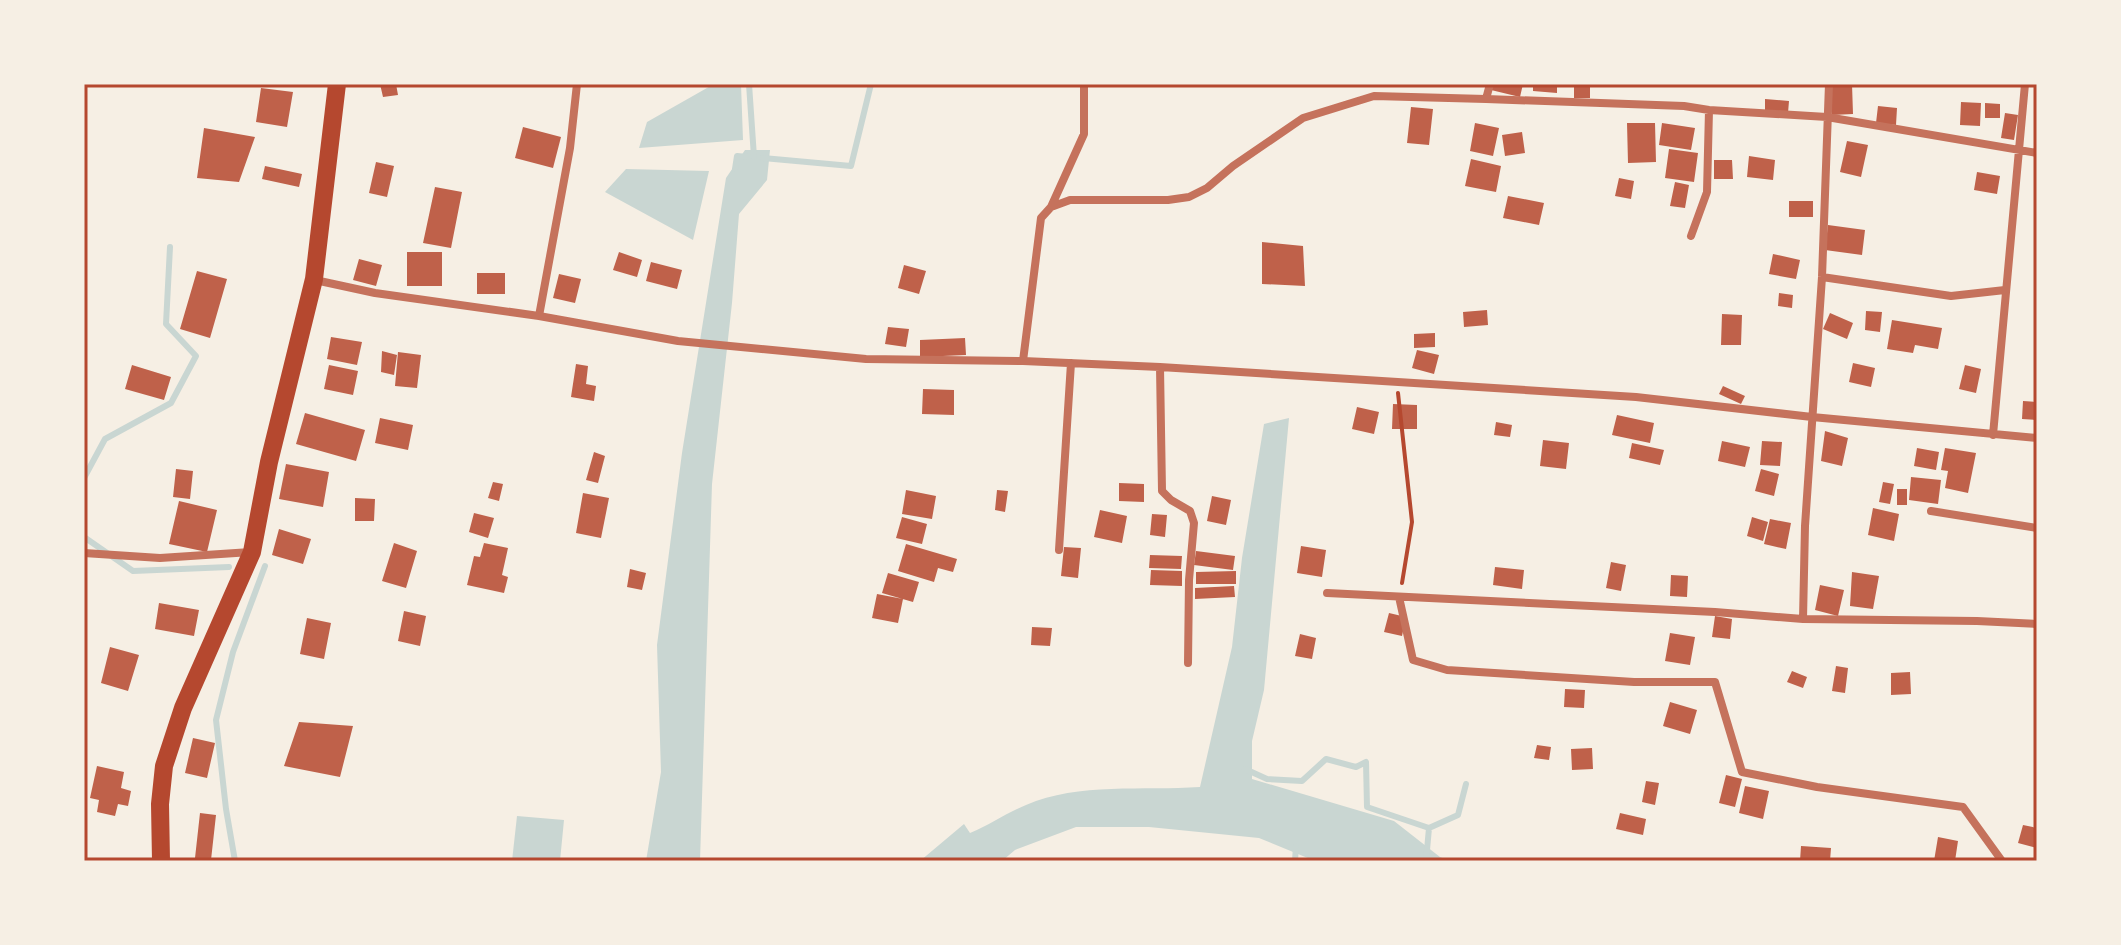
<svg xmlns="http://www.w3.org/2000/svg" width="2121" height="945" font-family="Arial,sans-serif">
  <rect width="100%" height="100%" fill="#f6efe4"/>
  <path fill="#c9d6d2" d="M714 84H741L743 140 639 148 647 122Z
    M745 150H770L767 180 739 214 732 303 712 484 700 861H646L661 772 657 645 682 453 726 178Z
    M626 169 709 171 693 240 605 192Z
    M1289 418 1264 690 1252 741V779L1394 821 1440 857 1450 861H1315L1259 838 1149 827H1076L1015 850 1002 861H920L964 824 970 833C990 825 1006 813 1026 805 1079 782 1143 791 1200 787L1232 647 1242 558 1264 424Z
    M517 816 564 820 560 861H512Z"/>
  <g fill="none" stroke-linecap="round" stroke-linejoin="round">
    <path stroke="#c9d6d2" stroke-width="6" d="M749 84 754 157
      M763 158 851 166 871 84
      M735 169 737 156 748 157
      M84 478 105 439 171 403 196 356 166 324 170 247
      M84 537 133 571 229 567
      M1245 769 1267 779 1302 781 1326 759 1356 767 1366 762 1367 807 1429 828
      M235 861 226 809 216 720 233 652 265 566
      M1295 861 1296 846
      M1426 861 1429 828 1458 815 1466 784"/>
  </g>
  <path fill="#bf614a" d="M380 84H396L398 95 383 97Z
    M1493 84H1523L1520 97 1491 90Z
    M1533 84H1557V93L1533 91Z
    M1574 84H1590V98H1574Z
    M1831 84H1852L1853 114 1832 115Z
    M261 88 293 92 287 127 256 122Z
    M1765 99 1789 101 1788 113 1765 111Z
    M1961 102 1981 103 1980 126 1960 125Z
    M1985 103 2000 104V118H1985Z
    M1878 106 1897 108 1896 125 1876 123Z
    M1411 107 1433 109 1429 145 1407 143Z
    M2005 113 2018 115 2014 140 2001 138Z
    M1475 123 1499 128 1493 156 1470 151Z
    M1627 123H1655L1656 162 1628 163Z
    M1662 123 1695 128 1691 150 1659 145Z
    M523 127 561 137 553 168 515 158Z
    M204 128 255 137 239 182 197 178Z
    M1522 132 1525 153 1505 156 1502 135Z
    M1847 141 1868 145 1861 177 1840 172Z
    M1669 149 1698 153 1694 182 1665 178Z
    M1749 156 1775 160 1773 180 1747 177Z
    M1471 159 1501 166 1496 192 1465 186Z
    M1714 160H1732L1733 179H1714Z
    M376 162 394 166 387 197 369 193Z
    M265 166 302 174 299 187 262 179Z
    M1977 172 2000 176 1997 194 1974 190Z
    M1619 178 1634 181 1631 199 1615 196Z
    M1675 182 1689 185 1685 208 1670 206Z
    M435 187 462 192 451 248 423 243Z
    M1508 196 1544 203 1539 225 1503 218Z
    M1789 201H1813V217H1789Z
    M1828 225 1865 230 1862 255 1825 250Z
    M1262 242 1303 246 1305 286 1262 284Z
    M407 252H442V286H407Z
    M619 252 642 260 637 277 613 270Z
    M1773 254 1800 260 1796 279 1769 274Z
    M359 259 382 265 376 286 353 280Z
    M651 262 682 270 677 289 646 281Z
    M904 265 926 271 919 294 898 288Z
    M197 271 227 279 210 338 180 329Z
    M477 273H505V294H477Z
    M559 274 581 279 575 303 553 298Z
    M1779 293 1793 295 1792 308 1778 306Z
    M1487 310 1488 325 1464 327 1463 312Z
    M1866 311 1882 312 1880 332 1865 330Z
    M1830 313 1853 323 1847 339 1823 329Z
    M1722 314 1742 315 1741 345H1721Z
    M1892 320 1942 328 1938 349 1915 345 1913 353 1887 349Z
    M888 327 909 329 906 347 885 344Z
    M1435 333V347L1414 348V334Z
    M331 337 362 342 357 365 327 359Z
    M965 338 966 355 920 357V340Z
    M1417 350 1439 355 1434 374 1412 368Z
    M382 351 397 355 394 375 381 372Z
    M398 352 421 355 417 388 395 386Z
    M1853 363 1875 368 1871 387 1849 382Z
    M576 364 588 366 586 384 596 386 594 401 571 397Z
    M132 365 171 377 164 400 125 389Z
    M329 365 358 371 353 395 324 389Z
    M1965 365 1981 369 1976 393 1959 389Z
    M1723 386 1745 396 1741 404 1719 394Z
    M923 389 954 390V415L922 414Z
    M2023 401 2037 402V420L2022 419Z
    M1393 404 1417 405V429H1392Z
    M1357 407 1379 412 1374 434 1352 429Z
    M305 413 365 430 356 461 296 444Z
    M1617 415 1654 423 1650 443 1612 435Z
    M380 418 413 425 408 450 375 443Z
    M1496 422 1512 425 1510 437 1494 435Z
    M1825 431 1848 438 1842 466 1821 461Z
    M1543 440 1569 443 1566 469 1540 466Z
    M1722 441 1750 447 1745 467 1718 461Z
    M1762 441 1782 442 1780 466 1760 465Z
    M1632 443 1664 450 1660 465 1629 458Z
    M1917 448 1939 452 1936 470 1914 466Z
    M1945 448 1976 453 1968 493 1945 488 1948 471 1941 470Z
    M594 452 605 456 598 483 586 480Z
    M286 464 329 472 323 507 279 499Z
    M176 469 193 471 190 499 173 497Z
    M1761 469 1779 474 1774 496 1755 491Z
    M1911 477 1941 480 1938 504 1909 500Z
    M493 482 503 484 499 501 488 498Z
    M1883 482 1894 484 1890 504 1879 502Z
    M1119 483 1144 484V502L1119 501Z
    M1897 489H1907V505H1897Z
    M906 490 936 496 932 519 902 514Z
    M997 490 1008 491 1005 512 995 510Z
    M583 493 609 498 601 538 576 533Z
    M1212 496 1231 500 1226 525 1207 521Z
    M355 498 375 499 374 521H355Z
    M179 501 217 510 207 552 169 544Z
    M1873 508 1899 514 1894 541 1868 535Z
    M1100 510 1127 516 1122 543 1094 537Z
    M474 513 494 518 488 538 469 532Z
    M1152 514 1167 515 1165 537 1150 535Z
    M902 517 927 524 922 544 896 538Z
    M1752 517 1768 522 1763 541 1747 536Z
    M1770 519 1791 523 1786 549 1764 544Z
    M279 529 311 539 303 564 272 555Z
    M394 543 417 551 406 588 382 581Z
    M484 543 508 548 502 575 508 577 504 593 467 585 474 556 480 557Z
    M906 544 957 559 953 572 938 568 934 582 898 571Z
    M1301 546 1326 550 1322 577 1297 573Z
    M1064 547 1081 548 1078 578 1061 576Z
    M1196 551 1235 556 1233 570 1194 565Z
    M1150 555 1182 556 1181 569 1149 568Z
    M1611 562 1626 565 1621 591 1606 588Z
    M1495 567 1524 570 1522 589 1493 585Z
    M630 569 646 573 642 590 627 587Z
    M1151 570 1182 571V586L1150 585Z
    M1236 571V584H1196V572Z
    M1852 572 1879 576 1873 609 1850 606Z
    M888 573 919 582 913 602 882 593Z
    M1671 575 1688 576 1687 597 1670 596Z
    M1820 585 1844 590 1838 616 1815 610Z
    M1234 586 1235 597 1195 599V588Z
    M877 594 903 599 898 623 872 618Z
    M159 603 199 610 194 636 155 629Z
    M404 611 426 616 420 646 398 641Z
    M1389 613 1406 617 1402 636 1384 632Z
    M1715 616 1732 619 1730 639 1712 637Z
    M307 618 331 623 324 659 300 654Z
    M1032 627 1052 628 1050 646 1031 645Z
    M1670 633 1695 637 1690 665 1665 661Z
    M1300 634 1316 638 1312 659 1295 656Z
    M110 647 139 655 128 691 101 683Z
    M1836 666 1848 668 1845 693 1832 691Z
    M1792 671 1807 677 1803 688 1787 682Z
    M1910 672 1911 694 1891 695V673Z
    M1565 689 1585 690 1584 708 1564 707Z
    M1670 702 1697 710 1690 734 1663 726Z
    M299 722 353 726 340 777 284 766Z
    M193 738 215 743 207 778 185 773Z
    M1537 745 1551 747 1549 760 1534 758Z
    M1592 748 1593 769 1572 770 1571 749Z
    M97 766 124 772 121 788 131 791 128 806 118 804 115 816 97 812 99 800 90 798Z
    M1726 775 1742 779 1735 807 1719 803Z
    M1646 781 1659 783 1655 805 1642 802Z
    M1745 786 1769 791 1763 819 1739 813Z
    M200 813 216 815 211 860 195 858Z
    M1620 813 1646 819 1643 835 1616 829Z
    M2023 825 2037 828V848L2018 843Z
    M1938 837 1958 841 1955 861H1934Z
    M1801 846 1831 848 1830 861H1800Z"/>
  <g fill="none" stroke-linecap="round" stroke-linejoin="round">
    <path stroke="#b5482f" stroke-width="4" d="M1398 393 1412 522 1402 583"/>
    <path stroke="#c5725c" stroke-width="8" d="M1490 84 1486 99 1684 106 1709 110 1827 117 2037 153
      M1051 207 1084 134V84
      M1691 236 1707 192 1709 110
      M1822 277 1951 296 2005 290
      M315 280 375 293 539 316 678 341 866 359 1023 361 1160 367 1636 397 1812 417 2037 438
      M539 316 570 148 577 84
      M1023 361 1041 218 1051 207 1070 200H1168L1189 197 1207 188 1233 166 1303 118 1374 96 1486 99
      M1160 367 1162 491 1171 500 1190 511 1194 523 1189 580 1188 663
      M1993 435 2025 84
      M1931 511 2037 528
      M1059 550 1071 363
      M84 553 160 558 251 552
      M1327 593 1715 612 1803 619 1977 621 2037 624
      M1399 597 1413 660 1447 670 1634 682H1715L1742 772 1817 787 1963 807 2002 861
      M1803 619 1805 526 1822 277 1829 84"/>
    <path stroke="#b5482f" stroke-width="18" d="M161 861 160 804 164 766 183 708 252 552 269 462 314 279 337 84"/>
  </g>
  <rect width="2121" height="945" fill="none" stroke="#f6efe4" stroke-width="172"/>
  <rect x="86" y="86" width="1949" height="773" fill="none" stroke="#b5482f" stroke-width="3"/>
</svg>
